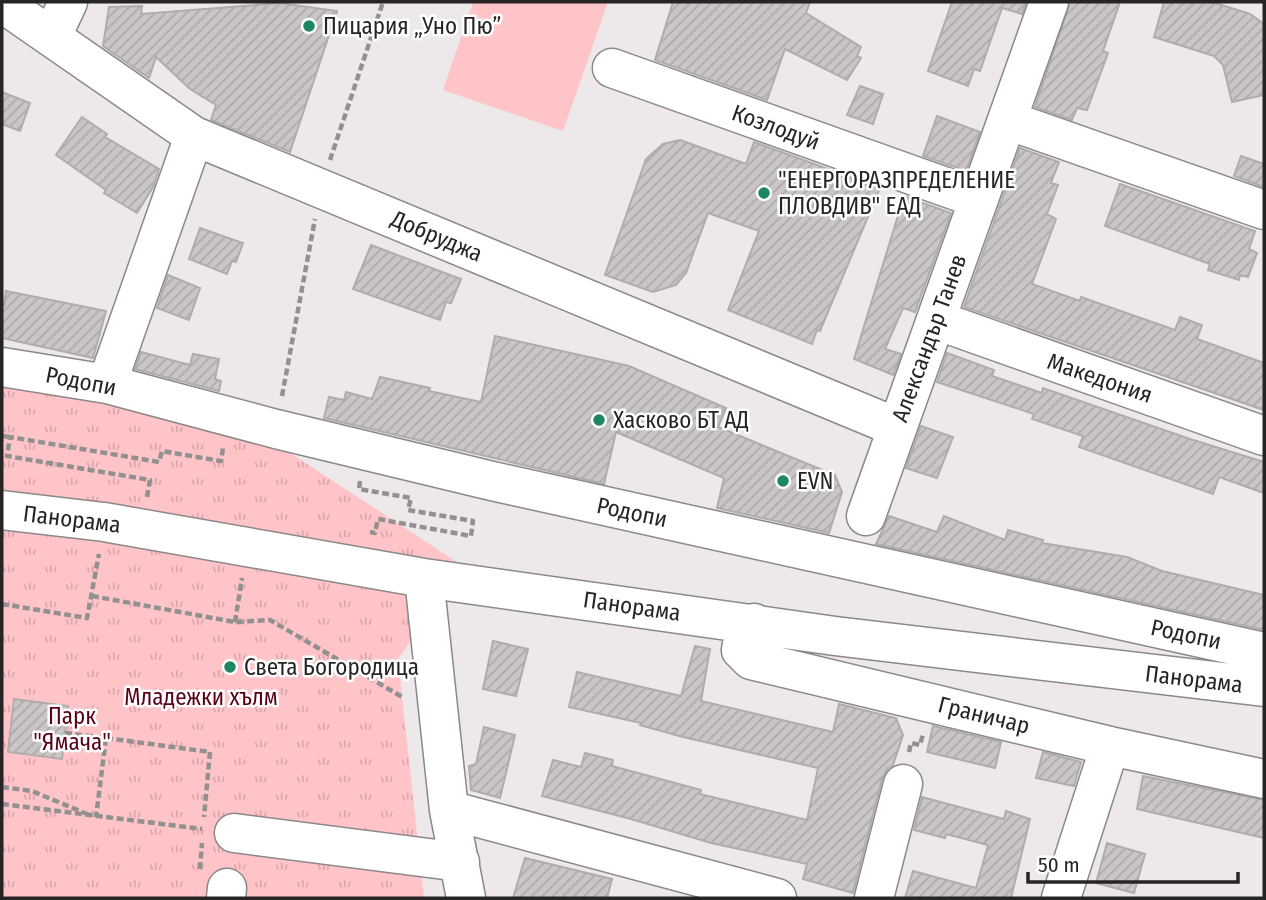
<svg xmlns="http://www.w3.org/2000/svg" width="1266" height="900" font-family="'Fira Sans Condensed',sans-serif">
  <defs>
    <pattern id="park-tufts" width="24" height="20" patternUnits="userSpaceOnUse" patternTransform="scale(1.75)"><rect width="24" height="20" fill="#ffc4c8"/><path d="M3 7l-1-3M5 7V3M7 7l1-3M15 17l-1-3M17 17v-4M19 17l1-3" fill="none" stroke="#daa8ac"/></pattern>
    <pattern id="building-hatch" width="6" height="6" patternUnits="userSpaceOnUse" patternTransform="scale(1.75)"><rect width="6" height="6" fill="#cac6c6"/><path d="M-1 1l2-2M0 6l6-6M5 7l2-2" fill="none" stroke="#adaaaa"/></pattern>
  </defs>
  <rect width="100%" height="100%" fill="#ede8e9"/>
  <path fill="#ffc4c8" d="M473 2H608L563 131 443 90Z"/>
  <path fill="url(#park-tufts)" d="M2 367 240 420 463 566 398 659 424 898H2Z"/>
  <path fill="url(#building-hatch)" stroke="#b0acac" stroke-width="2" d="M673 2H810L806 13 861 47 857 56 861 58 847 80 785 49 767 100 655 60Z
    M952 2H1026L1022 14 1002 8 980 71 974 69 968 86 928 71Z
    M1070 2H1120L1103 51 1108 53 1087 110 1077 108 1072 120 1035 107Z
    M1164 2H1212L1250 14 1260 21 1264 25V95L1232 102 1223 65 1214 56 1154 37Z
    M280 3 337 11 290 152 211 120 216 105 190 89 156 57 149 78 103 46 109 7 142 6 141 14Z
    M860 86 883 94 873 124 847 115Z
    M2 92 30 103 20 131 2 124Z
    M937 116 980 132 966 171 923 156Z
    M82 117 107 134 105 137 159 169 153 187 137 213 104 193 106 190 56 155Z
    M680 140 746 164 754 142 880 188 820 331 817 330 812 344 728 310 759 231 708 213 686 273 676 285 653 292 605 275 646 159 663 144Z
    M1020 148 1059 162 1051 183 1058 185 1047 214 1056 219 1032 284 1080 301 1081 297 1175 330 1180 317 1202 325 1197 339 1264 363V410L964 307Z
    M1241 156 1264 164V187L1234 176Z
    M1120 184 1255 231 1249 249 1257 253 1248 277 1240 275 1239 280 1208 270 1210 264 1105 226Z
    M904 196 951 213 915 312 903 308 885 349 901 354 893 375 854 359Z
    M200 228 243 243 236 262 232 261 227 274 189 259Z
    M371 245 461 279 451 303 446 302 440 320 353 289Z
    M168 275 200 288 189 320 157 308Z
    M6 291 106 311 93 358 2 338V304L4 305Z
    M495 336 629 366 726 408 718 427 835 475 842 492 829 533 717 508 724 478 616 432 604 484 324 418 329 397 344 400 346 392 372 399 380 377 430 388 429 391 481 402Z
    M141 352 190 365 193 354 219 359 215 379 221 381 219 391 135 369Z
    M947 353 994 370 992 376 1042 393 1043 388 1190 439 1264 462V493L1219 477 1213 494 1079 447 1083 436 1032 419 1034 414 937 382Z
    M921 426 953 437 937 478 906 468Z
    M889 516 937 532 944 516 1005 540 1008 530 1043 540 1042 543 1127 557 1162 571 1264 595V630L876 544Z
    M493 641 528 649 516 696 483 689Z
    M695 646 710 649 701 701 833 732 839 704 896 718 903 735 893 765 887 769 882 779 853 893 803 879 807 864 711 843 631 819 542 796 553 760 581 767 585 753 613 760 612 766 701 790 700 794 807 820 818 768 683 737 640 725 641 723 569 707 577 672 681 696Z
    M14 699 68 706 62 759 8 752Z
    M933 726 1001 742 995 768 927 752Z
    M484 727 515 735 500 798 471 790 469 766 476 764Z
    M1043 752 1081 762 1074 786 1036 778Z
    M1143 776 1264 800V838L1137 809Z
    M922 797 1004 819 1006 811 1030 819 1011 898H905L913 871 976 888 988 845 946 834 945 838 914 830Z
    M1107 843 1145 854 1134 893 1096 883Z
    M525 858 612 879 607 898H513Z"/>
  <g fill="none" stroke-linecap="round" stroke-linejoin="round">
    <defs>
      <path id="minor" d="M2 3 194 136 896 427
        M52 36 68 2
        M612 68 979 199
        M1007 120 1264 210
        M936 320 1264 436
        M2 367 107 384 276 429 492 481 1264 652
        M107 384 194 136
        M2 510 104 522 424 578 835 636 1264 687
        M866 516 1049 2
        M424 578 449 810 466 898
        M754 623 745 627 741 650 751 660 1110 746 1264 779
        M449 810 777 898
        M234 833 460 862
        M226 898 227 888
        M874 898 903 784
        M1061 898 1110 746"/>
    </defs>
    <use href="#minor" stroke="#8c8889" stroke-width="41"/>
    <path stroke="#939090" stroke-width="4.5" stroke-dasharray="7 3.5" stroke-linecap="butt" d="M330 160 383 2
      M282 396 315 219
      M2 436 10 437
      M360 481 359 489 411 498 408 510 473 521 471 536 378 519 375 533 370 532
      M147 497 150 480 7 456 10 437 159 462 162 451 221 461 223 448
      M92 596 235 622 270 620 404 698
      M2 604 87 618 99 554
      M235 622 242 578
      M65 733 106 738 96 817
      M106 738 210 752 204 817
      M909 752 911 743 920 745 923 734
      M2 787 32 791 87 814
      M2 804 202 829
      M200 869 202 843"/>
    <use href="#minor" stroke="#fff" stroke-width="38"/>
  </g>
  <g fill="#1d8662" stroke="#fff" stroke-width="2.5">
    <circle cx="309" cy="26" r="7"/>
    <circle cx="764" cy="193" r="7"/>
    <circle cx="599" cy="420" r="7"/>
    <circle cx="783" cy="481" r="7"/>
    <circle cx="230" cy="667" r="7"/>
  </g>
  <g text-anchor="middle" dominant-baseline="central" stroke-width="5" stroke-linejoin="round" paint-order="stroke">
    <g font-size="23" fill="#262424" stroke="#fff" text-anchor="start">
      <text x="323" y="26">Пицария „Уно Пю”</text>
      <text x="778" y="180">"ЕНЕРГОРАЗПРЕДЕЛЕНИЕ<tspan x="778" dy="26">ПЛОВДИВ" ЕАД</tspan></text>
      <text x="613" y="420">Хасково БТ АД</text>
      <text x="797" y="481">EVN</text>
      <text x="244" y="667">Света Богородица</text>
    </g>
    <g font-size="23" fill="#262424" stroke="#fff">
      <text transform="translate(776 127) rotate(20)">Козлодуй</text>
      <text transform="translate(437 236) rotate(23)">Добруджа</text>
      <text transform="translate(929 338) rotate(-70)">Александър Танев</text>
      <text transform="translate(1100 378) rotate(19)">Македония</text>
      <text transform="translate(81 381) rotate(11)">Родопи</text>
      <text transform="translate(632 512) rotate(12)">Родопи</text>
      <text transform="translate(72 519) rotate(7)">Панорама</text>
      <text transform="translate(632 606) rotate(8)">Панорама</text>
      <text transform="translate(1186 634) rotate(12)">Родопи</text>
      <text transform="translate(1194 679) rotate(7)">Панорама</text>
      <text transform="translate(984 715) rotate(14)">Граничар</text>
    </g>
    <g font-size="23" fill="#590018" stroke="#fff">
      <text x="201" y="697">Младежки хълм</text>
      <text x="72" y="716">Парк<tspan x="72" dy="26">"Ямача"</tspan></text>
    </g>
  </g>
  <rect width="1266" height="900" fill="none" stroke="#262424" stroke-width="7"/>
  <path d="M1028 872v10h210v-10" fill="none" stroke="#262424" stroke-width="3.5"/>
  <text x="1038" y="872" font-size="21" fill="#262424" stroke="#ffffff" stroke-width="5" paint-order="stroke">50 m</text>
</svg>
